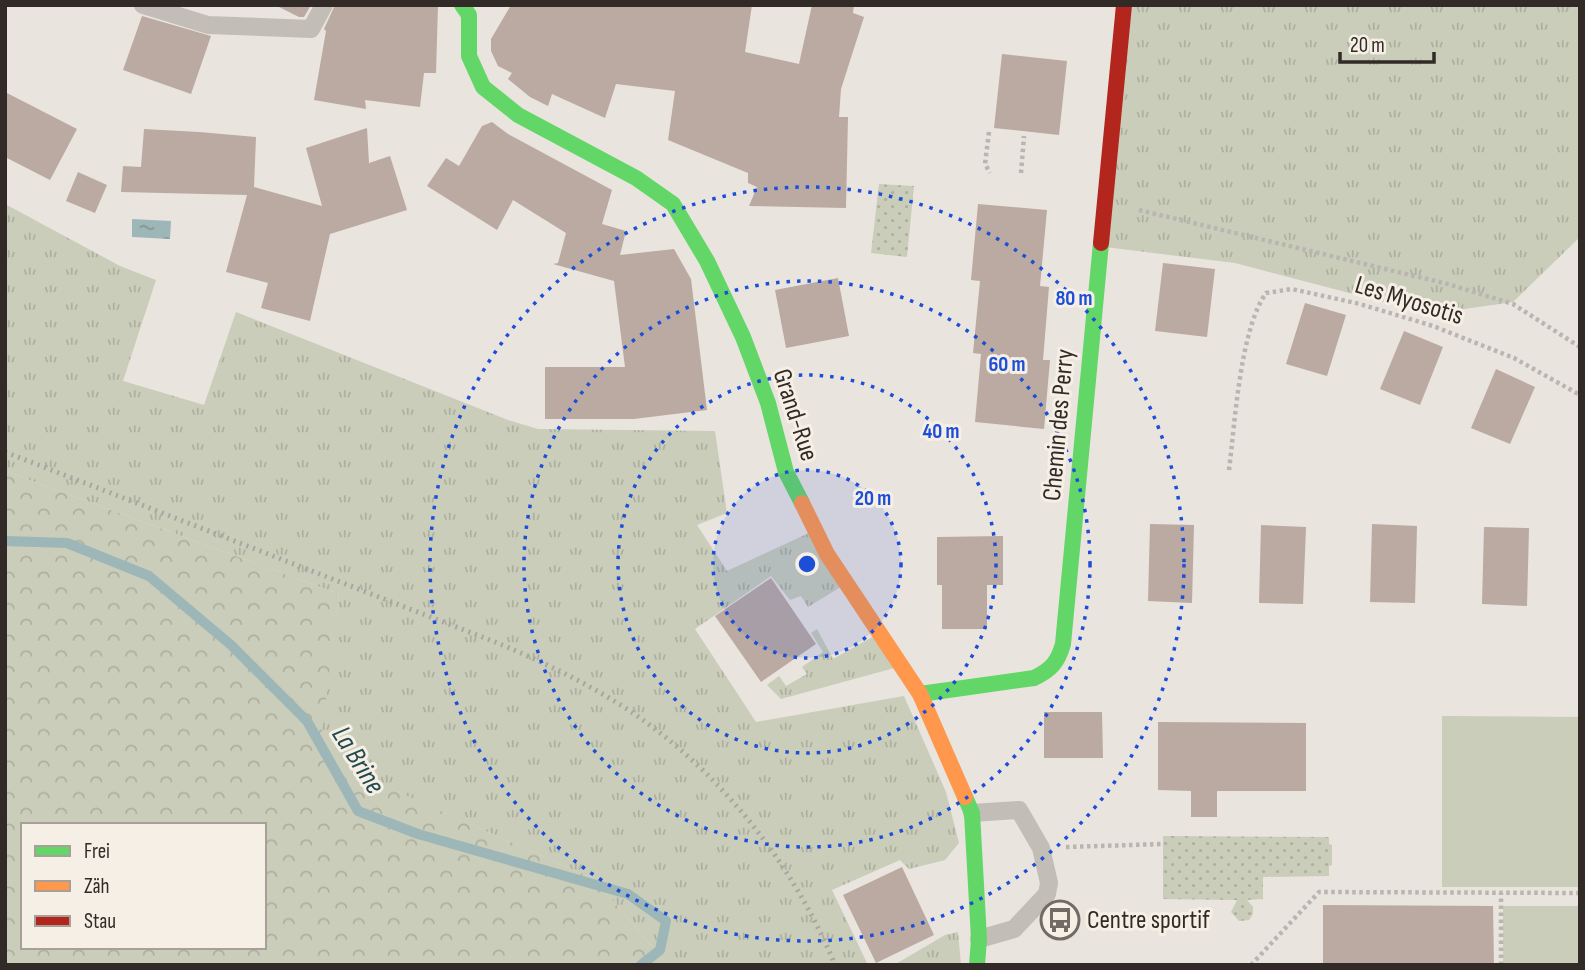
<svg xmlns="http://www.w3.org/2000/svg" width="1585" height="970" font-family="'Sofia Sans Condensed',sans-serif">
  <defs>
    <pattern id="grass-tufts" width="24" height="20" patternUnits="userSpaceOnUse" patternTransform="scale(1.75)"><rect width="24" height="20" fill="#c9cdb9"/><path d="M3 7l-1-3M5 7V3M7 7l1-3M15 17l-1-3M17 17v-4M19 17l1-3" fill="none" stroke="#adb09f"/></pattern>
    <pattern id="forest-crowns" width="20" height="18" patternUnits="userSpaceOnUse" patternTransform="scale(1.75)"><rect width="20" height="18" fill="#c9cdb9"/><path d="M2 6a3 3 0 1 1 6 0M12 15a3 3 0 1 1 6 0" fill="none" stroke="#adb09f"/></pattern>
    <pattern id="park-dots" width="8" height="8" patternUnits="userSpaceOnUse" patternTransform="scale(1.75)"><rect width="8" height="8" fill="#c9cdb9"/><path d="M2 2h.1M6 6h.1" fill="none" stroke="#adb09f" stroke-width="1.8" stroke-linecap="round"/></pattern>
    <pattern id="water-ripples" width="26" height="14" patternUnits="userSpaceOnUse" patternTransform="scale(1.75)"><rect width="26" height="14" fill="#9db6b8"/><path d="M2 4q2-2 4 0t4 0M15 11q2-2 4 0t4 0" fill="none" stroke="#819495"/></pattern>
  </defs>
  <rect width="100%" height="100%" fill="#e9e4de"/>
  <path fill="url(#grass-tufts)" d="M1126 5H1580V237L1513 302 1430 314 1235 263 1105 247Z
    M5 204 120 266 156 280 123 381 204 405 236 312 508 420 538 429 715 431 727 513 697 525 727 571 811 532 844 585 808 607 801 596 790 600 771 576 695 629 756 722 904 696 946 792 959 843 945 860 909 869 900 860 832 890 868 965H668L594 879 318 757 339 594 5 471Z
    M817 629 833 659 876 635 898 667 781 699 767 685 779 676 786 686 807 674 802 667 823 652 811 633Z
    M958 932 961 965H894L945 935Z"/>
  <path fill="url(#forest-crowns)" fill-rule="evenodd" d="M5 471 339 594 319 757 594 879 668 965H5ZM23 825H264V947H23Z"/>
  <path fill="url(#park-dots)" d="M879 184 914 186 907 257 871 253Z
    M1163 836 1329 837V844L1332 845V865L1329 866V876L1263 877V899L1247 900 1253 907V914L1249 920 1239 921 1231 912 1237 900 1163 899Z"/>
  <path fill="#c9cdb9" d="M1442 716 1580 717V887H1442Z
    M1503 906H1580V965H1503Z"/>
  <path fill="url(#water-ripples)" d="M132 219 171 221 170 239 132 237Z"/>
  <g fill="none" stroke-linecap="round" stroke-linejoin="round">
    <path stroke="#9db6b8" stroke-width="10" d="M5 541 67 543 149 576 231 645 307 721 358 811 418 834 628 894 666 921 660 950 641 965"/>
  </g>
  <path fill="#bbaaa2" d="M275 5H311L304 17H299Z
    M335 5H438L436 73H424L420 107 365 100 366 109 314 100 326 31 324 29Z
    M511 5H752L745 52 799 64 812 5H854L853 13 864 17 841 89 839 117H848L846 208 749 206 757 187 748 183V173L668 140 675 91 616 84 605 118 552 94 548 106 530 97 508 79 512 73 498 66 491 51V39Z
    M142 16 211 36 191 94 123 70Z
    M1002 54 1067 61 1059 135 994 128Z
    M5 92 77 129 50 180 5 157Z
    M492 122 508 134 612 190 602 224 626 231 620 255 674 249 691 279 707 410 634 419H545V367H625L614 281 553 264 558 263 566 233 513 200 497 230 427 186 446 158 459 166 482 126Z
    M367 128 369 163 390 156 407 210 330 234 310 321 261 308 268 283 226 272 247 195 121 192 123 166 141 167 144 129 199 132 256 137 254 187 322 206 306 148Z
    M78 172 107 185 95 213 66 201Z
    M978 204 1047 210 1040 286 1049 287 1043 360H1050L1044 429 975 422 981 354 973 353 980 281 971 280Z
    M1163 263 1215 269 1207 337 1155 331Z
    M838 278 849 336 786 348 775 290Z
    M1305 303 1346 315 1327 376 1286 364Z
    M1404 331 1443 347 1420 405 1380 389Z
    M1496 369 1535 387 1510 444 1471 428Z
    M1150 524 1194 525 1192 603 1148 601Z
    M1372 524 1417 526 1415 603 1370 602Z
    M1261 525 1306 527 1303 604 1259 603Z
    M1484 527 1529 528 1527 606 1482 604Z
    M1003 536V585H987V629H942V585H937V537Z
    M771 578 816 644 761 682 715 616Z
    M1044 712H1102L1103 758H1044Z
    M1158 722 1306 723V791H1217V817H1191V791L1158 790Z
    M902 867 934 935 876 963 843 895Z
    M1323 905 1493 906 1494 965H1323Z"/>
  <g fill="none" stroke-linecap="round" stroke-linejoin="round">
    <path stroke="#bab5b0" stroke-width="4.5" stroke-dasharray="3.5 3.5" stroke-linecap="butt" d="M989 132 985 164 990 173
      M1021 173 1024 136
      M1139 210 1448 284 1513 304 1580 347
      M1229 470C1235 423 1240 330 1266 293L1292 289 1360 304 1433 326 1514 358 1580 395
      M1066 847 1163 844
      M1251 965 1319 892 1580 893
      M1501 965V893"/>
    <path stroke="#c2bdb7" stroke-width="18" d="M143 5 208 25 311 29 324 5
      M972 813 1019 810 1041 848 1049 883 1047 894 1014 929 979 939"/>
    <path stroke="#63d668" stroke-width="16" d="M462 5 469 15V56L483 87 518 115 636 178 673 204 707 261 743 337 768 403 786 472 802 503
      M920 694 1034 678C1051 670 1058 662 1063 644L1101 243
      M965 797 972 813 979 939 977 965"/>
    <path stroke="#ff974d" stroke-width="16" d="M802 503 827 554 920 694 965 797"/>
    <path stroke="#b3261e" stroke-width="16" d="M1101 243 1124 5"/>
    <path stroke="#a9a5a1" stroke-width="5" stroke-dasharray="2 5" stroke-linecap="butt" d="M5 452 495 642C541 661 585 682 627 709 719 770 793 863 835 965"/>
  </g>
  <circle cx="807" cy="564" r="94" fill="#1d4ed8" fill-opacity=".12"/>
  <g fill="none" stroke="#1d4ed8" stroke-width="3.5" stroke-dasharray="3.5 7">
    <circle cx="807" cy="564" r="94"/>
    <circle cx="807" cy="564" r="189"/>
    <circle cx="807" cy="564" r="283"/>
    <circle cx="807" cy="564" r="377"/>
  </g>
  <defs>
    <symbol id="bus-ring" viewBox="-11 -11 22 22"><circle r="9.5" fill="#f6efe5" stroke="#716b66" stroke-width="1.5"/><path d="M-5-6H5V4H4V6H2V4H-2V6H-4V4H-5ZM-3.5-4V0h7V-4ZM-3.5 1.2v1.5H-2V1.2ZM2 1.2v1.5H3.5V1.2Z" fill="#716b66"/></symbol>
  </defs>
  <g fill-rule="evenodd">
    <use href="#bus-ring" x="1038" y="898" width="44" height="44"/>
  </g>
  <g text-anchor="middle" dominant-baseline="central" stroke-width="6" stroke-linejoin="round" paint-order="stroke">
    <g font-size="26" fill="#312a26" stroke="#f6efe5">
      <text transform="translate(1409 301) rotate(17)">Les Myosotis</text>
      <text transform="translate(795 415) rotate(72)">Grand-Rue</text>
      <text transform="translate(1059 425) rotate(-85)">Chemin des Perry</text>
    </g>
    <g font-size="26" fill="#312a26" stroke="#f6efe5" text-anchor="start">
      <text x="1087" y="920">Centre sportif</text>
    </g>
    <g font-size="28" font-style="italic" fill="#21494e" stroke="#f6efe5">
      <text transform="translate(358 760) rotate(58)">La Brine</text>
    </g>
  </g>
  <circle cx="807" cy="564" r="10" fill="#1d4ed8" stroke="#f6efe5" stroke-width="3.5"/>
  <g font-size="21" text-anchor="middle" font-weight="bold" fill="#1d4ed8" stroke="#f6efe5" stroke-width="6" stroke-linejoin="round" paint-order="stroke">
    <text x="1074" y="305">80 m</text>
    <text x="1007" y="371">60 m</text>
    <text x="941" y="438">40 m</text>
    <text x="873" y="505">20 m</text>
  </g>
  <rect width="1585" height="970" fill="none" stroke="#312a26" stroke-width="14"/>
  <rect x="21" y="823" width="245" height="126" fill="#f6efe5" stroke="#a7a099" stroke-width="2"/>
  <rect x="35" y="846" width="35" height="10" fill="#63d668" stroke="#a7a099" stroke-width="2"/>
  <text x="84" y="858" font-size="21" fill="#312a26">Frei</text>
  <rect x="35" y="881" width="35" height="10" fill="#ff974d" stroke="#a7a099" stroke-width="2"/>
  <text x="84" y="893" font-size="21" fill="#312a26">Zäh</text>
  <rect x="35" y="916" width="35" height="10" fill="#b3261e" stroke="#a7a099" stroke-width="2"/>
  <text x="84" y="928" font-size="21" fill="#312a26">Stau</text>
  <path d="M1340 52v10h94v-10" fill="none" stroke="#312a26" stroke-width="3.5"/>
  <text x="1350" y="52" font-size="21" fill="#312a26" stroke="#f6efe5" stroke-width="5" paint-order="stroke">20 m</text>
</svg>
